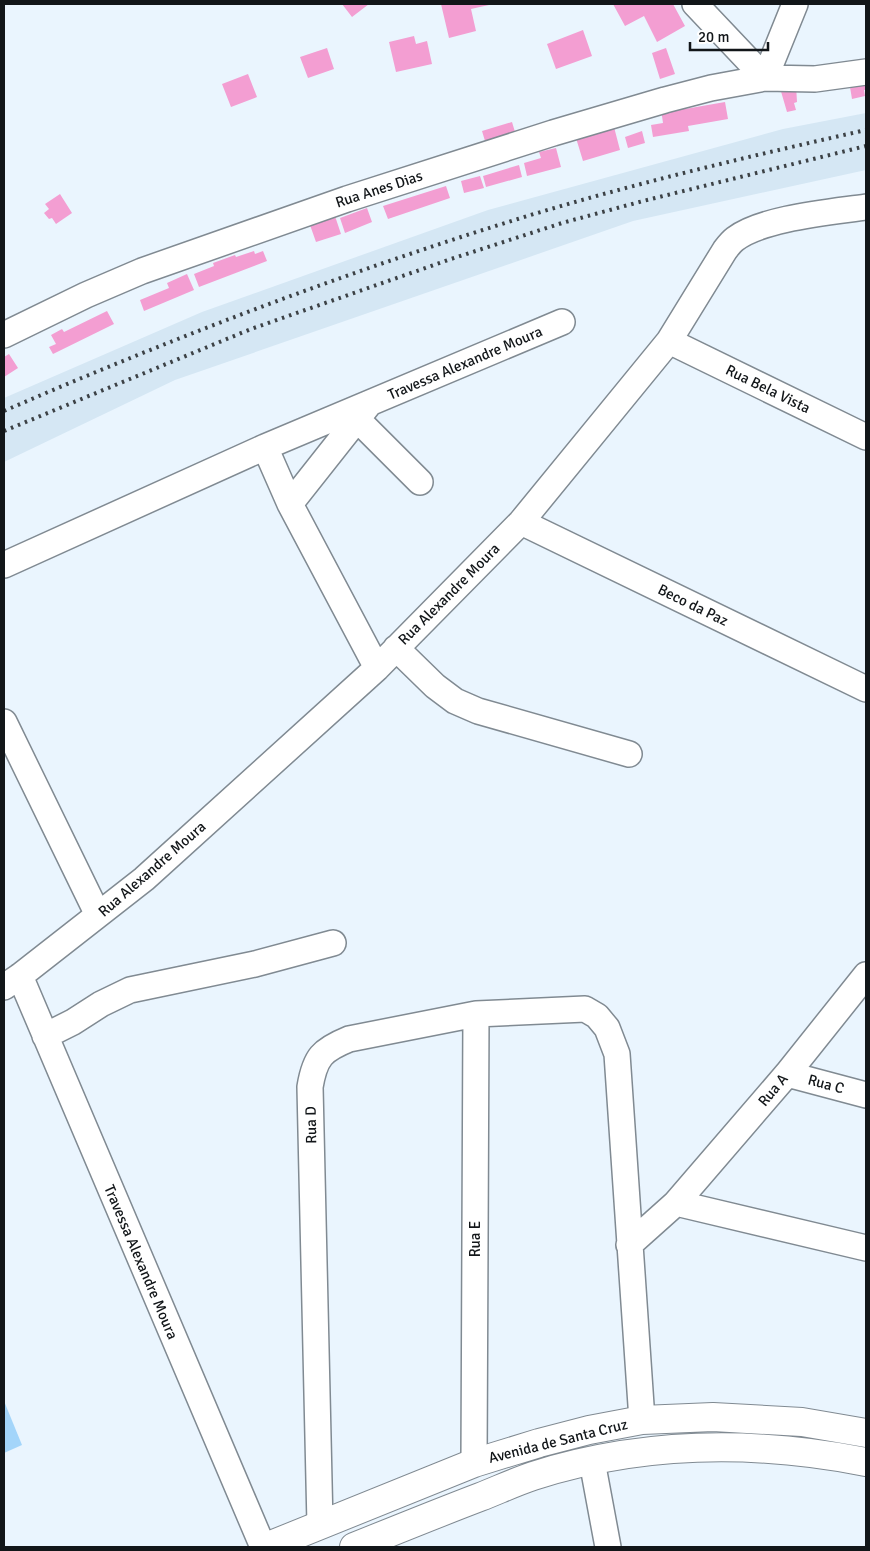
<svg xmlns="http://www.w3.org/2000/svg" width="870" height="1551" font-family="Signika,sans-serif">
  <rect width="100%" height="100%" fill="#eaf5fe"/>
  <path fill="#d5e7f4" d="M866 113V170L633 221 175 380 4 462V398L202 312 488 210 783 129Z"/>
  <path fill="#a3d5fa" d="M4 1401 22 1445 4 1453Z"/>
  <path fill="#f39ed2" d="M342 4H369L352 17Z
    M441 4H489V5L471 9 476 31 449 38Z
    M613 4H673L685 26 657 42 644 16 625 26Z
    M583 30 592 56 556 69 547 44Z
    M414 36 416 44 427 41 432 64 396 72 389 42Z
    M327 48 334 69 308 78 300 57Z
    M666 48 675 74 660 79 652 53Z
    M248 74 257 97 231 107 222 84Z
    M866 78V90H864L865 96 852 99 849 81Z
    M796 85 797 102 794 103 796 110 787 112 780 88Z
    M725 102 728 119 688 126 689 131 653 137 651 125 663 123 661 109 685 107V109Z
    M512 122 515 132 485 141 482 131Z
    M614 127 620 150 583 161 576 138Z
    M642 131 645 143 628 148 625 137Z
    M556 148 561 167 527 176 524 163 541 158 539 152Z
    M519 165 522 177 486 187 483 176Z
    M480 176 484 188 464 193 461 181Z
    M446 186 450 198 388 219 383 206Z
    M60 194 72 213 56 224 52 218 49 219 44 213 49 209 45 204Z
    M367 208 372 222 345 233 340 218Z
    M335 216 341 234 316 242 310 225Z
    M254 251 255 254 263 251 267 261 199 287 194 274 214 266 213 263 235 255 236 257Z
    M187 274 194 290 144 311 140 300 169 288 167 283Z
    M107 311 114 324 53 354 49 347 56 344 51 335 62 329 64 332Z
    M9 354 18 368 4 377V357Z"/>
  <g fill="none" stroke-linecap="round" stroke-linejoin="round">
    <defs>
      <path id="minor" d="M695 4 765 78
        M765 78 795 4
        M4 335 86 295 142 271 347 199 553 133 665 100 711 88 765 78 815 79 866 72
        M669 341 866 437
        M357 419 420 482
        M265 447 290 504 377 668
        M290 504 369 404
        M521 522 866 689
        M4 565 265 447 562 322
        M396 648 435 686 455 701 478 711 629 754
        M4 722 98 915
        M20 976 263 1547
        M4 987 20 976 144 879 377 668 521 522 669 341 725 250C728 246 731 242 735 239 762 218 832 212 866 207
        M45 1036 73 1022 101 1004 130 990 255 964 333 943
        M787 1074 866 1095
        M676 1203 866 1248
        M629 1245 676 1203 787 1074 866 975
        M592 1461 608 1547
        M474 1463 476 1014
        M320 1525 310 1087C315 1057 322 1050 349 1039L476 1014 585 1009 597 1016 607 1028 617 1054 642 1420"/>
      <path id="major" d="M266 1547 474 1463 539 1443 589 1430 642 1420 713 1417 802 1422 866 1433
        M354 1547C396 1530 438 1513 480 1497 498 1490 515 1482 533 1476 643 1441 754 1440 866 1462"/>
    </defs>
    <use href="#minor" stroke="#808a92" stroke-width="28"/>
    <use href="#major" stroke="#808a92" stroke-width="30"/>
    <use href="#minor" stroke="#fff" stroke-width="25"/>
    <use href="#major" stroke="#fff" stroke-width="28"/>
    <path stroke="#3c4145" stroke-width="4" stroke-dasharray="2.5 5" stroke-linecap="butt" d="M4 411C177 336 354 269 534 214 644 181 755 155 866 130
      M4 431 251 329 451 259 562 223 643 201 866 146"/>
  </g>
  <g text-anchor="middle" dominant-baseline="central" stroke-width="4" stroke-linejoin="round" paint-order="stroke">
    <g font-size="15" fill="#121619" stroke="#fff">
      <text transform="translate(379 189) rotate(-18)">Rua Anes Dias</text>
      <text transform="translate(465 363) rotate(-23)">Travessa Alexandre Moura</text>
      <text transform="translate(768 389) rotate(26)">Rua Bela Vista</text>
      <text transform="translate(449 594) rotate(-45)">Rua Alexandre Moura</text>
      <text transform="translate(693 605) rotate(26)">Beco da Paz</text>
      <text transform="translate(152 869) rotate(-41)">Rua Alexandre Moura</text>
      <text transform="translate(826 1084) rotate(15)">Rua C</text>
      <text transform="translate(773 1090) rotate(-50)">Rua A</text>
      <text transform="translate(311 1125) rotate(-91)">Rua D</text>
      <text transform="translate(475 1239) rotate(-90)">Rua E</text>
      <text transform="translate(141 1262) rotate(67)">Travessa Alexandre Moura</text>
      <text transform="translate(558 1441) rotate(-14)">Avenida de Santa Cruz</text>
    </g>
  </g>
  <rect width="870" height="1551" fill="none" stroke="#121619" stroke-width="10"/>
  <path d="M690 42v8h78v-8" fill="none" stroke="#121619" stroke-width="2.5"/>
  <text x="698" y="42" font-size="15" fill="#121619" stroke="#ffffff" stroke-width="4" paint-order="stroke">20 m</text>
</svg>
